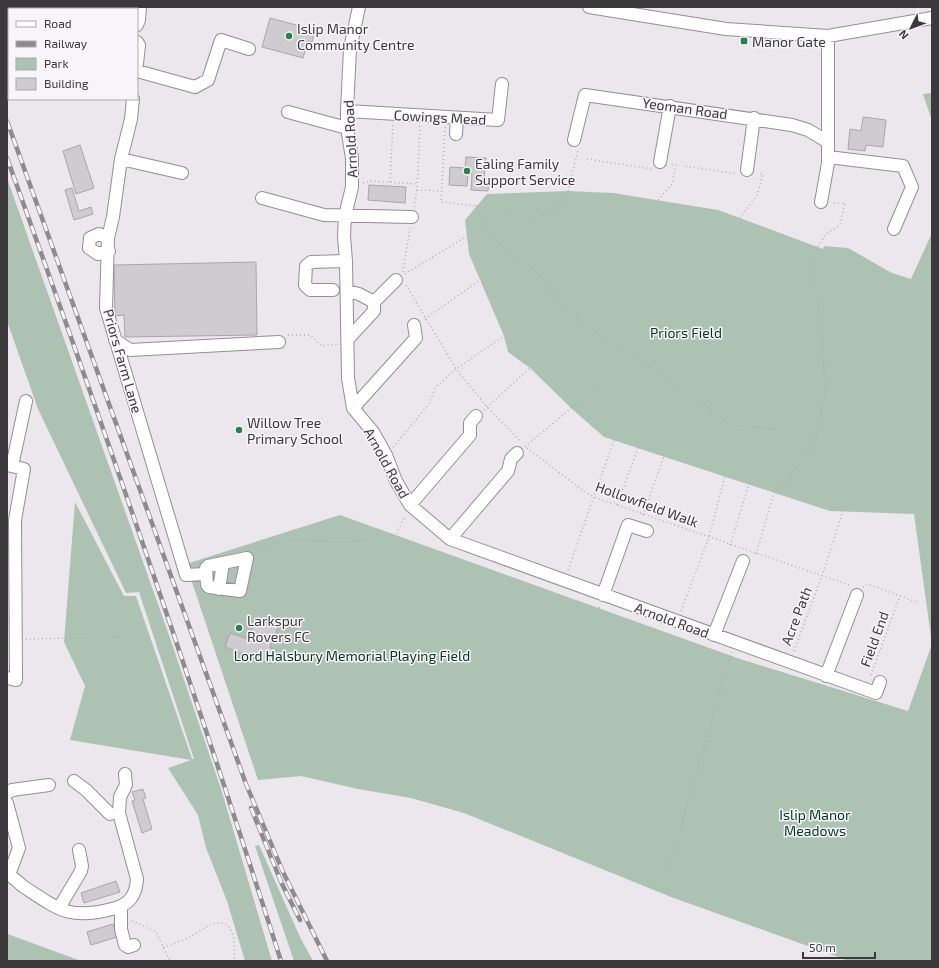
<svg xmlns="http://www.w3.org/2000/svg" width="939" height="968" font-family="'Exo 2',sans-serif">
  <rect width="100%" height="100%" fill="#ebe7ed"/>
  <path fill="#adc2b3" d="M932 93V121L923 94Z
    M7 178 170 638 222 792 272 961H245L227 901 206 848 198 815 168 768 191 760 70 740 85 686 64 642 75 502 124 596H136L192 759H194L139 592 126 593 38 409 7 321Z
    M568 191 613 193 718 210 823 249 824 246 848 248 892 273 911 279 932 233V961H843L844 959 671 897 464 813 411 798 358 789 301 776 258 780 186 564 340 515 740 659 908 711 932 644 914 514 830 511 604 437 572 409 530 368 508 352 504 336 469 254 465 220 487 194Z
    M259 845 300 937 313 961H294L255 846Z
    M7 934 13 936 81 961H7Z"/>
  <path fill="#cfccd1" stroke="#a9a5aa" d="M270 18 315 30 312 42 308 41 303 58 262 47Z
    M863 117 886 120 883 147 866 145 865 151 848 149 850 129 861 131Z
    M80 145 94 188 76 194 63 151Z
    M466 157 486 158 484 178 489 179 488 191 471 190 472 174H468L467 186 449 185 450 167 465 168Z
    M369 185 406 187 405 203 368 200Z
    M72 188 79 211 91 207 93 214 74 220 65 190Z
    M256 262 257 335 125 337 124 315 115 316 114 265Z
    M256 619 278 627 270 648 277 650 271 664 225 647 230 633 248 639Z
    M143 789 146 798 143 799 152 829 142 833 132 801 135 800 132 792Z
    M116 881 120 892 84 903 81 893Z
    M113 924 117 937 91 945 87 932Z"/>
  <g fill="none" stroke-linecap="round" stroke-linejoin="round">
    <defs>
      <path id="minor" d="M116 7V9
        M359 7 350 49 347 111V128L352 158V187L345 216 344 236 346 261 348 378 353 408 373 432 386 455 396 481 410 505 450 539 876 693 880 682
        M589 7 726 29 828 36 932 18
        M137 25 139 20 140 7
        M137 42 139 45 137 64
        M137 71 195 87 208 80 221 40 249 49
        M133 99 131 119 121 159 113 217 108 238 106 308 186 575 205 574
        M347 111 498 120 502 84
        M288 112 347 128
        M456 134 457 118
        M574 140 585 95 792 125 808 130 828 142
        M828 157 903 166 912 187 894 229
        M121 159 182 173
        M660 162 670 106
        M747 170 754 118
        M262 198 324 215 412 217
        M821 202 828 163V36
        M108 238 99 234 90 238 89 248 98 254 109 251
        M333 290H310L305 285 306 266 311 262 346 261
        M347 291 359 294 374 302
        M348 339 374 311V302L396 280
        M115 340 130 350 279 342
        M353 408 416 338 414 325
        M7 465 24 469 15 520 16 680 7 678
        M12 466 26 401
        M410 505 470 435V423L476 416
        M450 539 508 471 511 459 517 453
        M247 558 240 591 209 587 207 585 206 568 208 566Z
        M219 589 223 563
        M603 595 628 525 647 531
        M714 635 743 561
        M826 676 857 595
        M74 781 86 790 110 814
        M7 793 12 790 49 785
        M7 803 19 848 9 875
        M7 874C13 877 19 883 24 887 59 910 70 920 112 909 129 905 136 896 137 879L119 813 120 797 126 785 125 774
        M121 907V929L125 945 128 947 134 945
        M59 908 81 871 82 866 79 850"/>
    </defs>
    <use href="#minor" stroke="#938f94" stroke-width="14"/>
    <path stroke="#b2aeb3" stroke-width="1.5" stroke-dasharray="1 3" stroke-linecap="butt" d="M420 126 417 190 441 191
      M445 127 441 202 476 206 483 227 511 254 534 268 574 317 661 374 674 389 700 400 732 425 817 433
      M587 159 652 169
      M686 166 737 174
      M390 182 393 124
      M363 183 370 181 417 184
      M658 200 672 184 676 165 670 164
      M476 206 538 217 553 211 568 191 578 150
      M414 207 417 190
      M740 218 757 195 763 174 758 173
      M403 272 410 228
      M405 274 467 236
      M406 285 456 369 487 407 521 442
      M425 319 480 280
      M288 335H310L322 346 338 344
      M484 410 530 368
      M393 447 429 404 435 388 456 369 504 336
      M525 447C549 426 574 407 597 384
      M527 448 585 492 594 497 852 586
      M617 505 638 448
      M643 515 664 456
      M730 545 749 484
      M256 552C287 533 310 542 343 542 361 541 378 538 396 535L405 516
      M756 554 774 493 802 462 817 433 825 394 823 345 819 305 810 274 818 247 826 234 840 225 845 203H832
      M568 570 614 440
      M863 587 868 584 919 603
      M599 608 600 604
      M681 611 709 537 725 476
      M26 639 126 637
      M794 651 822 576 843 511
      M871 675 900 596
      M652 883 667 874 732 652
      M132 921 156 932 170 961
      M163 947C172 944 182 941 190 937 200 931 222 913 231 930 236 939 233 951 235 961"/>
    <use href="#minor" stroke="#fff" stroke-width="12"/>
    <defs>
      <path id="rail" d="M7 121 246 784 283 872 327 961
        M7 158C103 424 195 691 281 961
        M251 808 282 884 300 920"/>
    </defs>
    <use href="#rail" stroke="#8e8b8e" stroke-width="4.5"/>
    <use href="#rail" stroke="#f8f5fa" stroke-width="3" stroke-dasharray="9" stroke-linecap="butt"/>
  </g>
  <g fill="#2d7f51" stroke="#f8f5fa" stroke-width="1.5">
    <circle cx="289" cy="36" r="4"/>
    <rect x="740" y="37" width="8" height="8" rx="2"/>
    <circle cx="467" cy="171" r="4"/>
    <circle cx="239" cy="430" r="4"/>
    <circle cx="239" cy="628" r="4"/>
  </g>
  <g text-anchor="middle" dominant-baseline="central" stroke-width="3" stroke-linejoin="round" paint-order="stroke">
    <g font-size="14" fill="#3b393b" stroke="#f8f5fa" text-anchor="start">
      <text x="297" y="28">Islip Manor<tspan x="297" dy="16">Community Centre</tspan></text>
      <text x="752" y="41">Manor Gate</text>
      <text x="475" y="163">Ealing Family<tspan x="475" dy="16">Support Service</tspan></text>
      <text x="247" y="422">Willow Tree<tspan x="247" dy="16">Primary School</tspan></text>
      <text x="247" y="620">Larkspur<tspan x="247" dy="16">Rovers FC</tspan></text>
    </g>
    <g font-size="14" fill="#3b393b" stroke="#f8f5fa">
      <text transform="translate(685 108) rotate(8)">Yeoman Road</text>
      <text transform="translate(440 117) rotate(3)">Cowings Mead</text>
      <text transform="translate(350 139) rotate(-93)">Arnold Road</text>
      <text transform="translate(123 361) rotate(74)">Priors Farm Lane</text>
      <text transform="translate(387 463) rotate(61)">Arnold Road</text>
      <text transform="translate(647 504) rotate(20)">Hollowfield Walk</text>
      <text transform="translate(796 616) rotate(-69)">Acre Path</text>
      <text transform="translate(672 620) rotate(20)">Arnold Road</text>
      <text transform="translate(874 639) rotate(-70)">Field End</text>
    </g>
    <g font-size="14" fill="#00391d" stroke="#f8f5fa">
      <text x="686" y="332">Priors Field</text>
      <text x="352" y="655">Lord Halsbury Memorial Playing Field</text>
      <text x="815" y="814">Islip Manor<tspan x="815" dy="16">Meadows</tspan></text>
    </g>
  </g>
  <rect width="939" height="968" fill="none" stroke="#3b393b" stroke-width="16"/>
  <rect x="8" y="8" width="130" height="92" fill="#f8f5fa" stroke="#acaaae"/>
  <rect x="16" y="21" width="20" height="6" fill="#ffffff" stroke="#acaaae"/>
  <text x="44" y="28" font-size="12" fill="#3b393b">Road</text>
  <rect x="16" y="41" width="20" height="6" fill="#8e8b8e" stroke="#acaaae"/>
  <text x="44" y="48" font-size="12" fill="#3b393b">Railway</text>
  <rect x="16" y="58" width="20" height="12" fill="#adc2b3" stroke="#acaaae"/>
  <text x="44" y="68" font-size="12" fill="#3b393b">Park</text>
  <rect x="16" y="78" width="20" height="12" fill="#cfccd1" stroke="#acaaae"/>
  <text x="44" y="88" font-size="12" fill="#3b393b">Building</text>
  <g transform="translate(911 28) rotate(228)" stroke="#f8f5fa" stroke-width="3" paint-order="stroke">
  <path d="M0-3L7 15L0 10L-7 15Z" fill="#3b393b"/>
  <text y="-6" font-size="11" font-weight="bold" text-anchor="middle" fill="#3b393b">N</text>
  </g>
  <path d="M803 952v6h72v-6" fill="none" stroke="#3b393b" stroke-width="2"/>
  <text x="809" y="952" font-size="12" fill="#3b393b" stroke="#f8f5fa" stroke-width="3" paint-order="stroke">50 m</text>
</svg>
